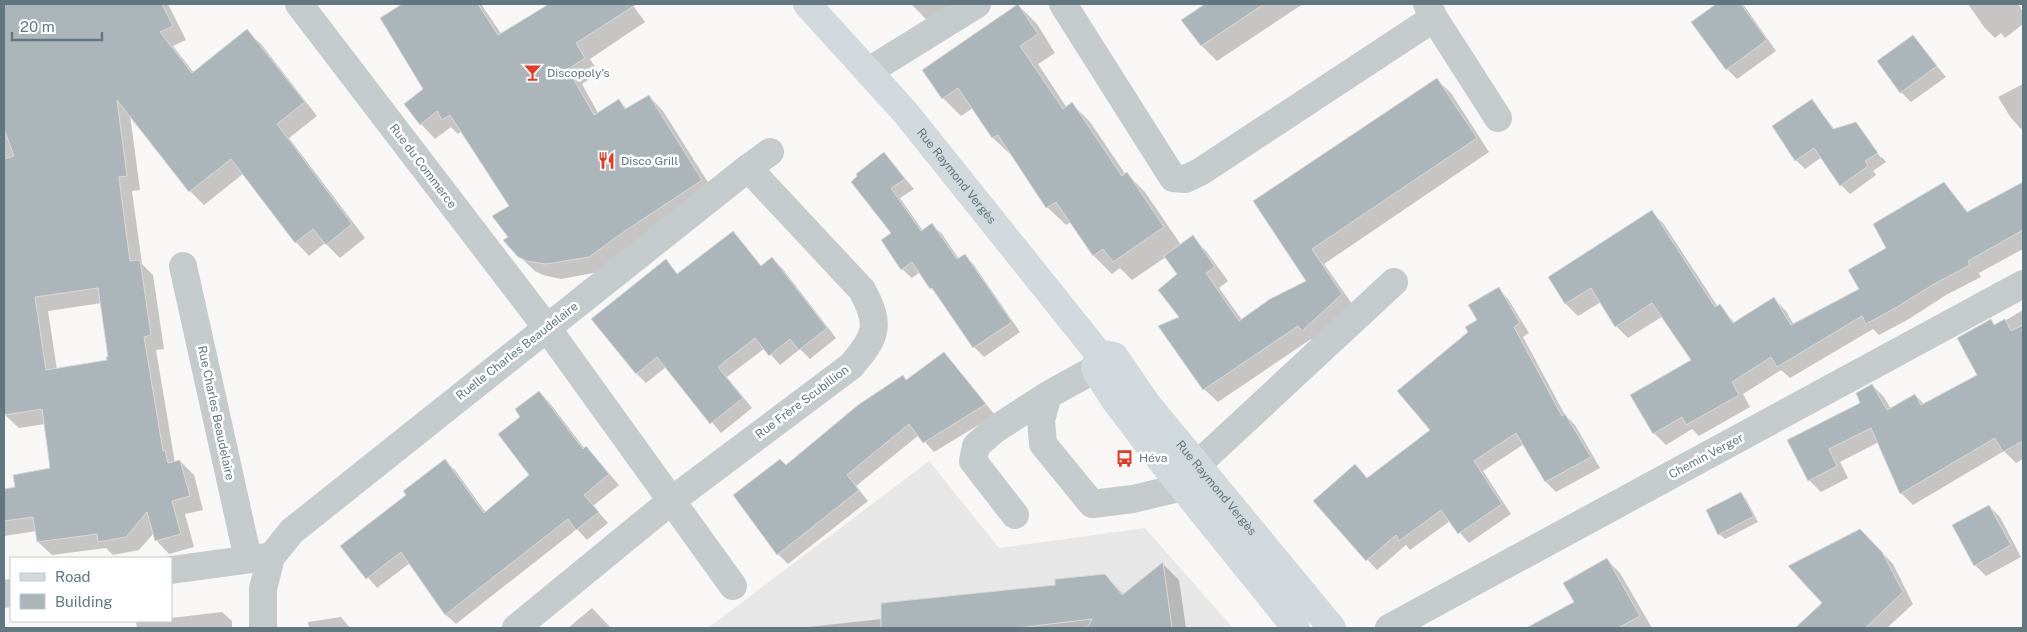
<svg xmlns="http://www.w3.org/2000/svg" width="2027" height="632" font-family="'Public Sans',sans-serif">
  <rect width="100%" height="100%" fill="#f8f7f5"/>
  <path fill="#e6e7e6" d="M929 461 999 548 1145 528 1233 628H708Z"/>
  <path fill="#0003" fill-rule="evenodd" d="M4 4H168L186 40 173 46 194 73 247 31 261 44 317 116 289 138 365 238 340 258 325 243 309 256 296 242 244 173 204 205 190 191 130 115 140 190 132 191 142 264 153 275 164 349 156 350 175 463 180 461 194 475 203 510 185 514 194 547 169 554 156 540 154 533 139 550 113 555 106 548 52 555 38 542 37 531 4 536V490L16 489 51 469 45 424 19 428 5 415 4 406V379H5L4 368ZM102 303 110 358 108 361 57 370 48 311Z
    M405 4H481L502 35 551 4H632L645 22 590 59 599 73 582 84 598 113 618 100 627 109 649 96 663 111 716 195 604 271 561 279 543 275 535 271 519 256 510 237V206L462 131 458 134 451 127 435 139 421 124 425 89 382 18Z
    M911 4H963L931 24Z
    M1208 4H1303L1217 61 1202 46 1183 20Z
    M1718 4H1743L1776 51 1737 79 1727 69 1693 22Z
    M1968 4H2018L2023 12V24L2005 38 2001 33 1995 38 1984 27Z
    M1018 5 1037 24 1055 53 1038 64 1067 108 1072 104 1090 122 1126 175 1127 174 1145 192 1181 245 1192 237 1206 251 1228 281 1219 288 1242 320 1308 282 1255 201 1437 80 1451 93 1489 152 1324 264 1355 308 1316 344 1311 339 1218 402 1204 389 1181 318 1179 274 1166 257 1132 280 1120 268 1112 274 1094 256 1071 222 1066 225 1047 207 1013 155 1012 156 993 138 973 108 961 116 943 98Z
    M1913 37 1946 77 1911 102 1901 92 1879 62Z
    M2023 84V127L2021 129 2011 118 1998 97Z
    M1811 100 1835 130 1856 124 1863 131H1861L1881 158 1882 157 1886 162 1873 171 1876 175 1850 194 1841 185 1822 157 1805 169 1796 160Z
    M884 153 914 189 900 198 923 231 932 225 942 234 959 259 965 255 974 265 1020 332 984 357 974 347 920 272 912 278 902 269 893 233Z
    M1943 183 1969 213 2023 183V249L1979 273 1981 277 1946 295 1909 319 1879 335 1873 329 1790 378 1781 370 1743 394 1750 407 1699 436 1692 429 1666 445 1654 433 1693 360 1663 316 1628 338 1616 326 1601 302 1578 316 1566 304 1549 277 1651 212 1663 223 1718 307 1719 306 1735 323 1774 299 1786 311 1794 325 1861 289 1888 249Z
    M733 232 762 267 772 259 782 268 836 338 810 359 800 349 780 365 765 348 727 377 752 408 721 433 666 367 646 383 637 374 666 261 679 275Z
    M1498 289 1508 299 1529 333 1523 337 1565 415 1575 425 1600 468 1556 492 1546 482 1524 444 1483 471 1511 514 1469 543 1450 521 1410 550 1406 545 1377 570 1315 502 1368 479 1432 430 1469 332Z
    M2023 310V459L2016 463 2004 451 1913 505 1901 493 1879 442 1840 462 1848 478 1821 492 1809 480 1788 441 1862 403 1872 385 1884 397 1891 409 1915 395 1925 405 1979 375 1991 321 1996 326Z
    M944 353 995 415 934 452 919 435 856 486 868 501 788 564 778 554 903 376 907 381Z
    M539 392 549 402 585 449 586 448 596 458 619 485 593 506 608 523 587 540 577 529 456 624 446 615 410 563 377 588 342 547 408 495 445 461 455 470 486 513 531 476 522 417Z
    M1740 494 1746 499 1758 522 1725 539 1719 534Z
    M1989 506 2000 517 2021 557 1986 576 1975 565 1953 525Z
    M1871 541 1893 564 1913 604 1887 628H1797L1824 603Z
    M1607 560 1620 573 1652 628H1529L1575 603Z
    M1163 564 1179 580 1186 628 808 627 882 619 1105 576 1124 595Z
    M592 608 611 628H568Z
    M222 612 232 621V628H137L136 622 171 621V618Z
    M341 617 350 628H309L308 622Z"/>
  <path fill="#acb6ba" stroke="#d9d9d7" fill-rule="evenodd" d="M4 4H162L173 26 160 32 192 73 247 29 305 102 277 124 352 224 326 245 313 229 295 243 231 159 189 192 117 100 127 176 119 177 130 261 140 260 151 335 144 337 163 451 165 450 168 463 180 460 190 496 172 501 181 534 155 541 147 512 126 537 98 542 97 534 37 542 33 517 4 521V489L15 487 13 475 50 468 42 409 4 415V159L14 156 4 129ZM98 288 108 357H106L107 360 46 370 35 297Z
    M402 4H478L498 35 549 4H637L576 43 585 58 568 69 594 115 619 99 625 109 649 95 702 180 625 231 589 257 546 264 527 261 518 257 503 240 508 237 492 216 509 206 450 115 442 120 437 111 420 125 404 104 423 89 380 18Z
    M1018 4 1038 34 1020 46 1063 109 1072 102 1122 176 1127 172 1164 227 1113 262 1103 249 1093 256 1056 202 1046 208 998 135 992 138 958 88 942 99 922 70Z
    M1205 4H1264L1201 46 1181 20Z
    M1716 4H1741L1767 40 1726 70 1691 22Z
    M1913 35 1937 66 1900 93 1877 61Z
    M1437 78 1477 138 1312 249 1342 294 1302 331 1298 326 1203 390 1158 326 1179 317 1158 290 1177 274 1164 256 1193 235 1215 267 1206 273 1239 321 1270 299 1306 281 1253 201Z
    M1812 99 1833 129 1856 122 1878 153 1865 161 1868 166 1840 186 1814 148 1795 161 1772 126Z
    M884 152 905 179 891 188 921 231 932 223 957 259 965 254 1012 322 973 348 932 288 930 289 912 262 901 270 881 240 891 233 851 182 857 176 856 174Z
    M1944 182 1967 212 2023 182V230L1968 261 1970 265 1934 284 1897 307 1866 324 1862 316 1777 367 1771 357 1732 382 1739 395 1686 425 1682 417 1653 434 1630 395 1691 360 1652 303 1615 327 1591 288 1565 304 1548 277 1652 210 1715 307 1720 304 1733 323 1774 297 1791 325 1859 289 1848 270 1886 248 1873 224Z
    M733 231 761 266 772 257 827 328 799 350 790 339 769 356 755 338 718 367 743 398 710 424 657 357 636 374 591 319 666 259 677 274Z
    M1499 287 1520 323 1514 327 1562 416 1565 414 1591 457 1545 482 1516 433 1474 461 1502 504 1458 534 1441 510 1399 541 1396 535 1366 561 1313 501 1355 464 1367 478 1430 430 1397 391 1468 332 1465 327 1477 320 1468 305Z
    M1991 319 1994 325 2005 319 2011 331 2023 325V441L2003 452 1995 438 1900 494 1871 428 1829 449 1837 466 1808 481 1787 440 1860 403 1856 393 1872 384 1887 410 1915 394 1921 405 1977 375 1957 338Z
    M944 352 986 404 923 443 909 424 847 475 859 490 777 555 733 495 780 459 786 465 858 405 903 375 906 380Z
    M539 391 583 449 586 446 609 474 584 495 599 512 576 530 568 519 445 615 401 552 366 579 340 546 406 495 403 491 445 459 484 513 529 475 498 434 520 417 515 409Z
    M1741 492 1754 516 1718 535 1706 510Z
    M1989 505 2011 545 1974 566 1952 525Z
    M1860 529 1882 552 1903 592 1865 628H1795L1822 603 1788 566Z
    M1607 558 1640 616 1618 628H1526L1574 602 1563 583Z
    M1163 562 1172 628H1087L1092 619 1017 628H881V603L1055 585V579L1105 574 1122 595Z"/>
  <g fill="none" stroke-linecap="round" stroke-linejoin="round">
    <path stroke="#c5cacc" stroke-width="28" d="M299 4 547 328 733 586
      M1063 4 1173 178 1185 179 1200 172 1434 18
      M1427 4 1434 18 1498 118
      M869 71 977 4
      M183 266 248 559
      M1095 369 1048 395 1041 420 1043 444 1092 504 1133 499 1183 487
      M1197 465 1394 282
      M1015 515 973 461 976 446 994 430 1048 395
      M171 570 266 557
      M4 594 11 593
      M263 628V589L271 557 292 531 748 168 770 152
      M516 628 671 501 851 366C877 336 881 325 862 290L748 168
      M1389 628 2023 284"/>
    <g stroke="#d2d9dc" stroke-width="28">
      <path id="s1" d="M807 4 905 112 1098 353 1114 356 1147 404 1332 628"/>
      <path d="M1098 353 1095 369 1114 399 1154 452 1296 628"/>
    </g>
  </g>
  <defs>
    <symbol id="bar-bare" viewBox="-9 -9 18 18"><path d="M-6-5H6L.8 .8V4.5H3.5V6h-7V4.5H-.8V.8Z" fill="#ec3620" stroke="#fff" stroke-width="2.5" paint-order="stroke"/></symbol>
    <symbol id="restaurant-bare" viewBox="-9 -9 18 18"><path d="M-5-6h1v4h1v-4h1v4h1v-4h1v5L-1.5 .5V6h-2V.5L-5-1ZM5-6V6H3V1.5H1.5Q1.5-4 5-6Z" fill="#ec3620" stroke="#fff" stroke-width="2.5" paint-order="stroke"/></symbol>
    <symbol id="bus-bare" viewBox="-9 -9 18 18"><path d="M-5-6H5V4H4V6H2V4H-2V6H-4V4H-5ZM-3.5-4V0h7V-4ZM-3.5 1.2v1.5H-2V1.2ZM2 1.2v1.5H3.5V1.2Z" fill="#ec3620" stroke="#fff" stroke-width="2.5" paint-order="stroke"/></symbol>
  </defs>
  <g fill-rule="evenodd">
    <use href="#bar-bare" x="520" y="60" width="25" height="25"/>
    <use href="#restaurant-bare" x="594" y="148" width="25" height="25"/>
    <use href="#bus-bare" x="1112" y="446" width="25" height="25"/>
  </g>
  <g text-anchor="middle" dominant-baseline="central" stroke-width="5" stroke-linejoin="round" paint-order="stroke">
    <g font-size="12" fill="#617781" stroke="#fff" text-anchor="start">
      <text x="547" y="73">Discopoly’s</text>
      <text x="621" y="161">Disco Grill</text>
      <text x="1139" y="458">Héva</text>
    </g>
    <g font-size="12" fill="#617781" stroke="#fff">
      <text transform="translate(423 166) rotate(53)">Rue du Commerce</text>
      <text stroke="none"><textPath href="#s1" startOffset="228">Rue Raymond Vergès</textPath></text>
      <text transform="translate(517 351) rotate(-38)">Ruelle Charles Beaudelaire</text>
      <text transform="translate(802 402) rotate(-37)">Rue Frère Scubillion</text>
      <text transform="translate(216 413) rotate(78)">Rue Charles Beaudelaire</text>
      <text transform="translate(1706 456) rotate(-28)">Chemin Verger</text>
      <text stroke="none"><textPath href="#s1" startOffset="638">Rue Raymond Vergès</textPath></text>
    </g>
  </g>
  <rect width="2027" height="632" fill="none" stroke="#617781" stroke-width="10"/>
  <rect x="10" y="557" width="162" height="65" fill="#ffffff" stroke="#c0c9cd"/>
  <rect x="20" y="573" width="25" height="8" fill="#d2d9dc" stroke="#c0c9cd"/>
  <text x="55" y="582" font-size="15" fill="#617781">Road</text>
  <rect x="20" y="594" width="25" height="15" fill="#acb6ba" stroke="#c0c9cd"/>
  <text x="55" y="607" font-size="15" fill="#617781">Building</text>
  <path d="M12 32v8h90v-8" fill="none" stroke="#617781" stroke-width="2.5"/>
  <text x="20" y="32" font-size="15" fill="#617781" stroke="#ffffff" stroke-width="4" paint-order="stroke">20 m</text>
</svg>
